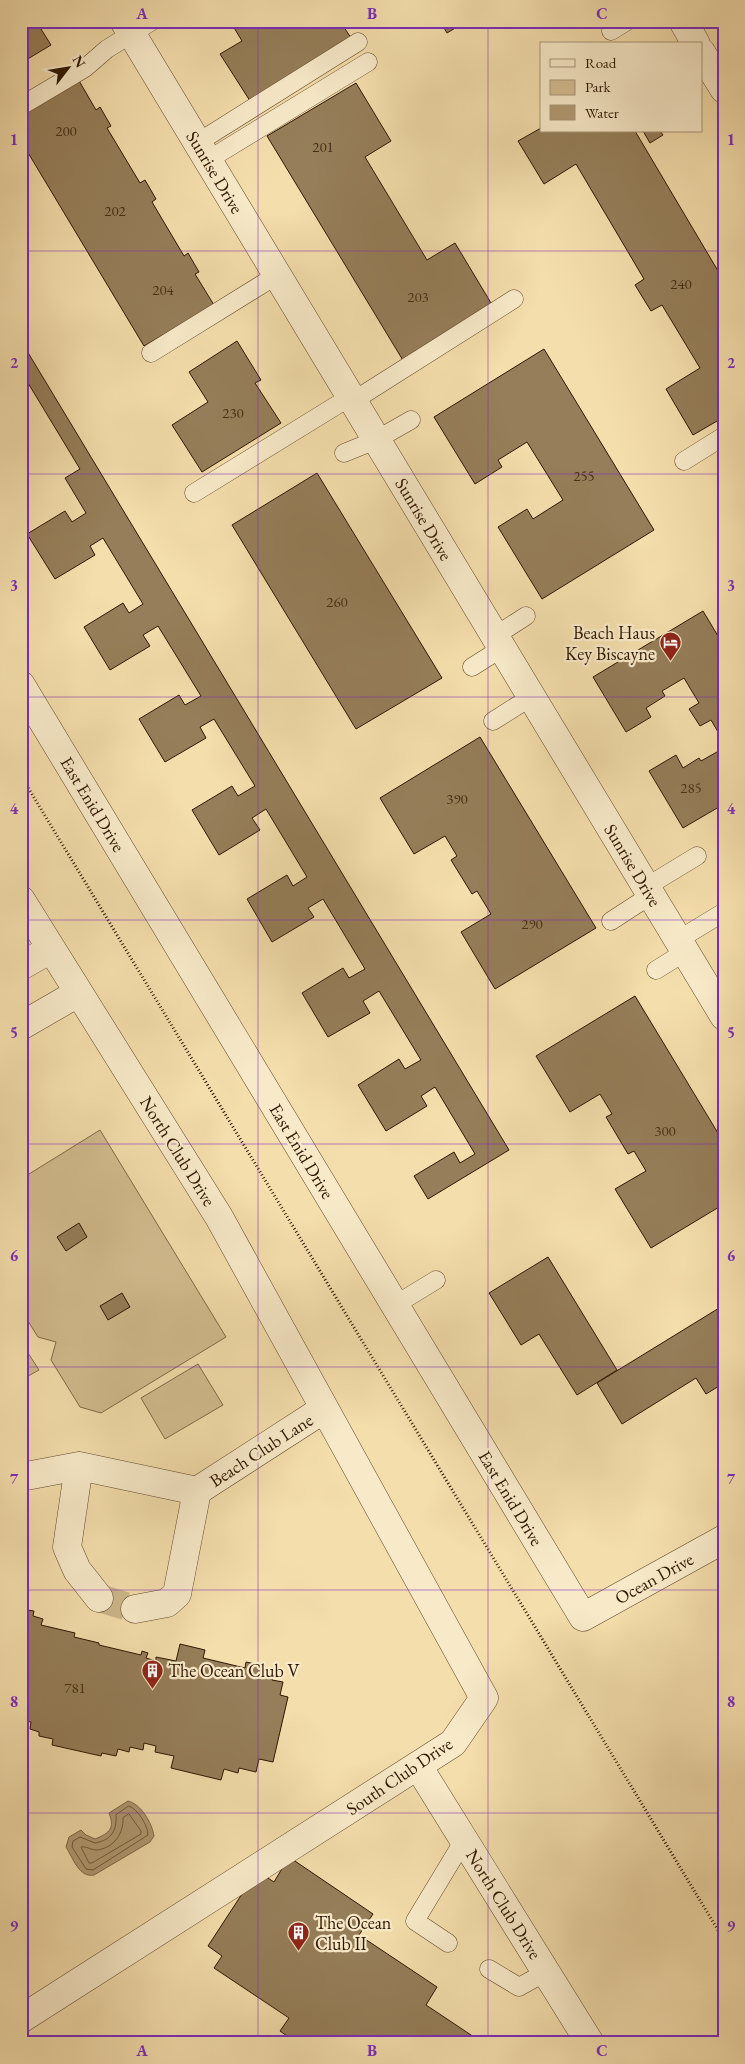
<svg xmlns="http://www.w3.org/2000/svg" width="745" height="2064" font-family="'EB Garamond',serif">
  <rect width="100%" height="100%" fill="#f4deac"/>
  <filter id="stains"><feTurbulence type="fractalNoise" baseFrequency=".004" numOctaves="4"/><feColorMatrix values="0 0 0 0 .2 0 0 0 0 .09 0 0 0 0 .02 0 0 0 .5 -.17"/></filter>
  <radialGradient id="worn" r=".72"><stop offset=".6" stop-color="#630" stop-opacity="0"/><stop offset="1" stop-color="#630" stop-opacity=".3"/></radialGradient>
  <path fill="#d2bc8f" stroke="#806948" d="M100 1130 226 1337 101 1413 80 1407 51 1360 56 1342 38 1337 21 1310V1179Z
    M21 1342 39 1370 21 1380Z
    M198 1364 223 1405 165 1439 141 1398Z"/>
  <path fill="#b19a72" stroke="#7d6544" d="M128 1801C141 1804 152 1823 154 1836L150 1842 94 1875C79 1878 73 1858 66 1847L69 1837 81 1830 86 1835 95 1839C110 1833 115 1828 109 1813Z"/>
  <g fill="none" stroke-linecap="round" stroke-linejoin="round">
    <path stroke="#705839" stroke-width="1" d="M129 1806C138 1809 148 1826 148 1835L93 1870 86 1869 72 1847 73 1841 80 1837 95 1843C112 1840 117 1830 116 1815Z
      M129 1814 141 1831V1834L92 1863H89L81 1847C86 1846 91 1850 97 1850 114 1848 124 1833 123 1818Z"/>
  </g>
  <path fill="#957e59" stroke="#2e1600" d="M21 21H36L51 45 21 63Z
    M230 21H340L353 41 252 104 220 54 242 41Z
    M440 21H467L447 33Z
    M78 79 96 110 100 107 111 126 107 128 140 183 145 180 156 199 152 202 184 256 188 253 199 272 195 274 214 305 144 346 21 141V113Z
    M356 83 391 141 365 157 427 260 455 243 494 308 404 362 267 136Z
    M541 128V131H635L724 281V417L693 435 666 389 700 368 662 305 651 311 635 285 644 279 576 164 544 184 518 141Z
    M643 131H660L663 135 650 143Z
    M21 341 509 1150 428 1199 414 1176 454 1152 460 1163 475 1154 435 1087 421 1096 427 1106 386 1131 358 1085 399 1059 405 1069 421 1060 379 991 363 1001 370 1013 328 1037 302 993 343 968 349 978 365 969 323 899 308 908 314 917 272 942 247 899 287 875 293 886 307 877 266 809 252 818 260 830 219 855 192 810 232 786 238 796 255 786 214 719 200 727 206 738 165 762 139 719 179 695 185 705 201 696 158 626 143 635 150 646 110 670 84 627 123 603 129 613 143 604 103 538 90 546 95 555 55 579 27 534 65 511 72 522 86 513 65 478 80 469 25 378 21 381Z
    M237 341 261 380 255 383 281 423 202 472 172 425 208 402 189 372Z
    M544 349 654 530 542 599 498 527 527 509 533 519 563 500 527 442 498 460 502 467 475 484 434 417Z
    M317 473 442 678 356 729 232 525Z
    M703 611 724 646V742L711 720 700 726 689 709 699 703 684 678 662 691 665 696 646 708 651 717 626 732 593 677Z
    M480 737 596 928 495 989 461 932 491 914 477 891 472 894 451 860 457 856 445 836 414 854 380 798Z
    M724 748V804L683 828 649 771 676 755 683 768 699 758 701 761Z
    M635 996 724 1143V1204L651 1248 615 1189 646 1171 634 1151 628 1154 606 1117 612 1114 600 1094 570 1112 536 1056Z
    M79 1223 87 1237 66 1251 57 1237Z
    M548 1257 617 1370 577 1395 539 1334 521 1345 489 1293Z
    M122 1293 130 1307 108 1320 100 1306Z
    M724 1305V1383L706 1394 696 1378 622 1424 597 1383Z
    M21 1609 34 1611 33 1616 43 1619 41 1625 75 1633 74 1637 99 1643V1645L141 1655 142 1651 148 1653 146 1658 156 1661V1657L176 1661 180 1644 205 1650 203 1658 245 1668 246 1662 265 1666 264 1671 273 1674 272 1680 283 1682 280 1695 288 1697 273 1762 259 1759 256 1772 239 1768 238 1773 224 1769 221 1780 171 1768 174 1756 155 1752 156 1746 144 1743 143 1750 130 1747 129 1752 118 1749 116 1756 102 1753 101 1756 52 1745 53 1739 39 1736V1732L30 1729 31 1722 21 1720Z
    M289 1857 373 1914 359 1935 437 1987 426 2005 483 2043H297L280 2031 289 2018 214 1968 222 1956 208 1946 257 1871 274 1882Z"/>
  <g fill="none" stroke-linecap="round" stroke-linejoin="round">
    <path stroke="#ccb68a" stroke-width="28" stroke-dasharray="28 14" stroke-linecap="butt" d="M99 1598 135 1609"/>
    <defs>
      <path id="service" d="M611 31 627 21
        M21 106 85 68 107 49 152 21
        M197 143 358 42
        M208 160 368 62
        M151 353 277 275
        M353 401 514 299
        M344 453 376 440 411 420
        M684 461 724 436
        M194 493 350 397
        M495 636 526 616
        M472 667 502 648
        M493 721 531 697
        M646 887 697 856
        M611 921 651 895
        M678 940 724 912
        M656 970 685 952
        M395 1305 436 1280
        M448 1943 415 1921 464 1840
        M489 1969 519 1987 546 1972"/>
      <path id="minor" d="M124 21 724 1016
        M683 21 696 44
        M701 52 724 89
        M21 685 583 1617 724 1539
        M21 900 219 1217 484 1698 453 1743 21 2019
        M21 966 51 949
        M21 1026 78 993
        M79 1466 67 1547 77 1570 99 1598
        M21 1477 79 1466 197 1491 324 1409
        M135 1609 167 1603 177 1594 197 1491
        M418 1766 590 2043"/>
    </defs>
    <use href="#service" stroke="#60482b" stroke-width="19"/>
    <use href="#minor" stroke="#60482b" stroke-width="29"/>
    <path stroke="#2e1600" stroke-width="3" stroke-dasharray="1 2.5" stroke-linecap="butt" d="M21 776 724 1940"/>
    <use href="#service" stroke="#f8eac9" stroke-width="18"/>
    <use href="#minor" stroke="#f8eac9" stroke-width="28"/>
  </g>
  <path fill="none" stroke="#7b2cbf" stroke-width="1" stroke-opacity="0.55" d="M258 21V2043M488 21V2043M21 251H724M21 474H724M21 697H724M21 920H724M21 1144H724M21 1367H724M21 1590H724M21 1813H724"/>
  <defs>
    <symbol id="hotel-pin" viewBox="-11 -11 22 30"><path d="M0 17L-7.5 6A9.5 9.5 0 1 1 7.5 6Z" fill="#8f2418" stroke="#f8eac9"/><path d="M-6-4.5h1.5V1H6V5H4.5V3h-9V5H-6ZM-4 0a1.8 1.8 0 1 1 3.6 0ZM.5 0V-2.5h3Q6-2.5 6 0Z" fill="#fff"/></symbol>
    <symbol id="building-pin" viewBox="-11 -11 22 30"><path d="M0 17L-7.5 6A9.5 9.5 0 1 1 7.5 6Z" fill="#8f2418" stroke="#f8eac9"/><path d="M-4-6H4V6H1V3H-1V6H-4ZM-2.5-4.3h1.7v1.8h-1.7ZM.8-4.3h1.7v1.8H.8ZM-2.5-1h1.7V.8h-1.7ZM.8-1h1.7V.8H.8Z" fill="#fff"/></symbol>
  </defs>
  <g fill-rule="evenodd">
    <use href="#hotel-pin" x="658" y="630" width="25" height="34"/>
    <use href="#building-pin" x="140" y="1658" width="25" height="34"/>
    <use href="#building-pin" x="286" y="1920" width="25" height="34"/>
  </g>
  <g text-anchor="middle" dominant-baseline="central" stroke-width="4.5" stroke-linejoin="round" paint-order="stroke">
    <g font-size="15" fill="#483016">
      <text x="66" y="130">200</text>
      <text x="323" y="146">201</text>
      <text x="115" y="210">202</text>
      <text x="681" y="283">240</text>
      <text x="163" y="289">204</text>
      <text x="418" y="296">203</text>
      <text x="233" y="412">230</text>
      <text x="584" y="475">255</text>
      <text x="337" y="601">260</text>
      <text x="691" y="787">285</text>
      <text x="457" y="798">390</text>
      <text x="532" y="923">290</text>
      <text x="665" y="1130">300</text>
      <text x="75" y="1687">781</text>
    </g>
    <g font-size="18" fill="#2e1600" stroke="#f8eac9">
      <text transform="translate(215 172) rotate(59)">Sunrise Drive</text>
      <text transform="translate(424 519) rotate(59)">Sunrise Drive</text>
      <text transform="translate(93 804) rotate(59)">East Enid Drive</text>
      <text transform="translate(633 865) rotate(59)">Sunrise Drive</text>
      <text transform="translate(178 1151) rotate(58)">North Club Drive</text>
      <text transform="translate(302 1151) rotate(59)">East Enid Drive</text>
      <text transform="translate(261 1450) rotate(-33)">Beach Club Lane</text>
      <text transform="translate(511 1498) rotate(59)">East Enid Drive</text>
      <text transform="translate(654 1578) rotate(-29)">Ocean Drive</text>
      <text transform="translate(399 1776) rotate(-34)">South Club Drive</text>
      <text transform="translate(504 1904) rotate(58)">North Club Drive</text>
    </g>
    <g font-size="18" fill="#2e1600" stroke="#f8eac9" text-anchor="start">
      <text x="655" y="632" text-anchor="end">Beach Haus<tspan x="655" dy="21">Key Biscayne</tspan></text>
      <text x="168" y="1670">The Ocean Club V</text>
      <text x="315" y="1922">The Ocean<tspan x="315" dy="21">Club II</tspan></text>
    </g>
  </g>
  <rect width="745" height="2064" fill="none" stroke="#f4deac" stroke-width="55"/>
  <rect x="540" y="42" width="162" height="90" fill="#f8eac9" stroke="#a79579"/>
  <rect x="550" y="59" width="25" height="8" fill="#f8eac9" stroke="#a79579"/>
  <text x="585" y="68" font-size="15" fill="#2e1600">Road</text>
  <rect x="550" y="80" width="25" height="15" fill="#d2bc8f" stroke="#a79579"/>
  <text x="585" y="92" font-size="15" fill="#2e1600">Park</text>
  <rect x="550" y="105" width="25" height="15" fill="#b19a72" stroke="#a79579"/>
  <text x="585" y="118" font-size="15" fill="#2e1600">Water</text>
  <g transform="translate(68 68) rotate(59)" stroke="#f8eac9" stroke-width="4" paint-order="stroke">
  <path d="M0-4L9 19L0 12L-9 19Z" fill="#2e1600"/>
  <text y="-8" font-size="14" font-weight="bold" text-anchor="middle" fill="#2e1600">N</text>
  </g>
  <rect x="28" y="28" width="690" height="2008" fill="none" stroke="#7b2cbf" stroke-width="2"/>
  <g font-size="16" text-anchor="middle" font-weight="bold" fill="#7b2cbf">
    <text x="142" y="19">A</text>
    <text x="372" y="19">B</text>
    <text x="602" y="19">C</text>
    <text x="14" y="145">1</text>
    <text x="731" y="145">1</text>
    <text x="14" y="368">2</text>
    <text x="731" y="368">2</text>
    <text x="14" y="591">3</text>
    <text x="731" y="591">3</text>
    <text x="14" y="814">4</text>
    <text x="731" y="814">4</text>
    <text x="14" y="1038">5</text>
    <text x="731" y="1038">5</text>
    <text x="14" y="1261">6</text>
    <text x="731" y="1261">6</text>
    <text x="14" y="1484">7</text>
    <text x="731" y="1484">7</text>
    <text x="14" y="1707">8</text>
    <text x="731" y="1707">8</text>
    <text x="14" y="1931">9</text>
    <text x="731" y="1931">9</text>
    <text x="142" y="2056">A</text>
    <text x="372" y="2056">B</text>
    <text x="602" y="2056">C</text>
  </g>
  <rect width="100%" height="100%" filter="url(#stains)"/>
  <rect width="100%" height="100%" fill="url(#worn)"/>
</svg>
